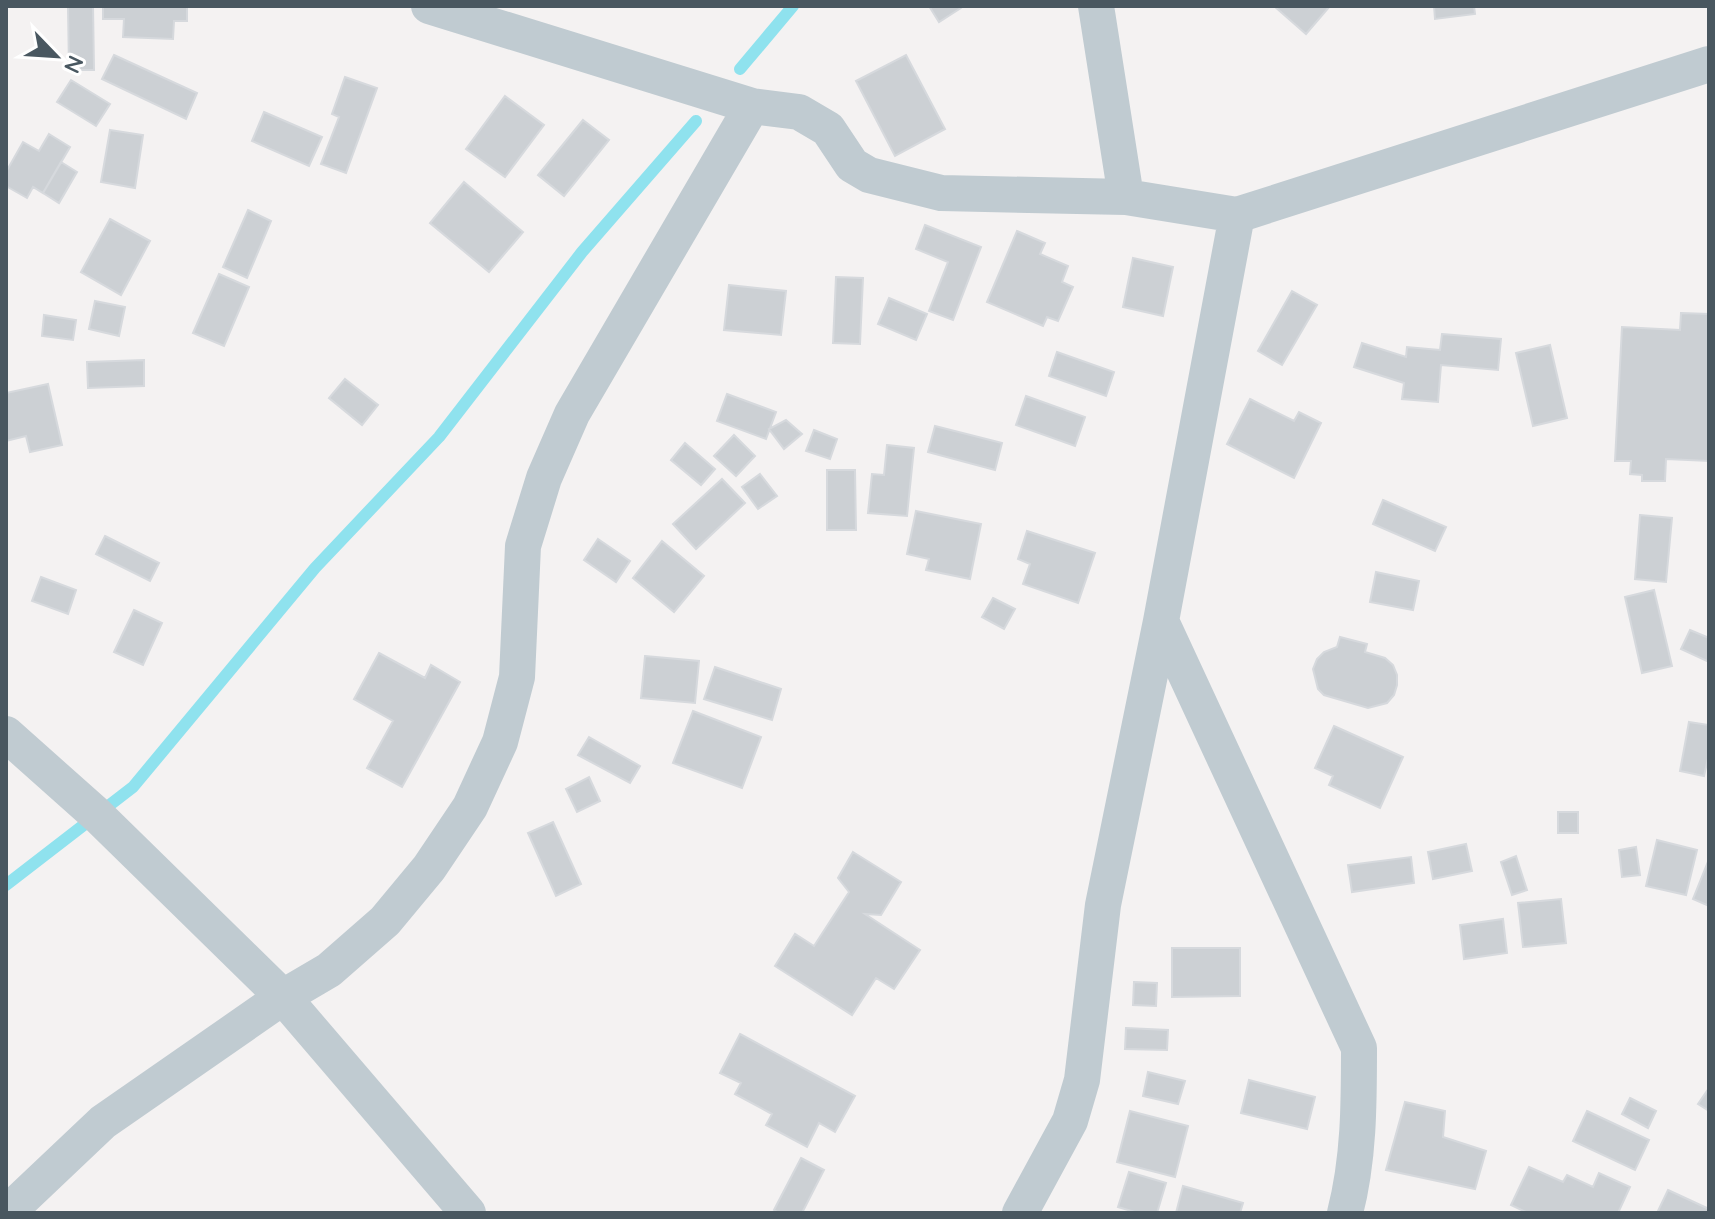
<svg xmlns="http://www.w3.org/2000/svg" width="1715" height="1219" font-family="Quicksand,sans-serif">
  <rect width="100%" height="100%" fill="#f4f2f2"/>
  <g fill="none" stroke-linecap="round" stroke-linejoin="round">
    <path stroke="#8fe2ee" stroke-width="12" d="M740 69 793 6
      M6 885 133 787 315 568 439 437 582 252 696 121"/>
  </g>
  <path fill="#ccd0d4" stroke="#d6d9dd" stroke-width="2" d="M93 6 94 70H69L68 7Z
    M103 6H187V21H174L173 39 123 37 124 19H103Z
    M929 6H960L961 8 939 22Z
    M1274 6H1330L1306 34Z
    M1434 6H1474L1475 14 1435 19Z
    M114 55 197 93 186 119 102 79Z
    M906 55 945 129 895 156 856 81Z
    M345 77 377 88 346 173 321 164 339 117 332 114Z
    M71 80 110 104 96 126 57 102Z
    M505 96 544 125 505 177 466 149Z
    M264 112 322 137 309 166 252 141Z
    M583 120 609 140 564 196 538 175Z
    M110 130 143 135 135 188 101 182Z
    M49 134 70 147 43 193 33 187 27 198 6 186V172L23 142 39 151Z
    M61 162 77 172 59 203 43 193Z
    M464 182 523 232 489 272 430 223Z
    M248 210 271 221 247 278 223 267Z
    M110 219 150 241 121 295 81 272Z
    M925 225 981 247 953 320 929 311 948 262 916 249Z
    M1017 231 1045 243 1040 254 1068 266 1062 282 1073 287 1058 321 1047 317 1043 326 987 302Z
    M1133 258 1173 267 1163 316 1123 307Z
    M219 274 249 287 224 346 193 333Z
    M836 277 863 278 860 344 833 343Z
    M729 285 786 291 781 335 724 330Z
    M1292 291 1317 305 1282 365 1258 351Z
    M889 298 927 314 916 340 878 324Z
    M95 301 125 307 119 336 89 329Z
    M1681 313 1709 314V461L1666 459 1665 481H1642V475L1630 474 1631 461H1615L1622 327 1680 330Z
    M44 315 76 320 73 340 42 336Z
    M1442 334 1501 339 1498 370 1441 365 1438 402 1402 399 1404 383 1354 367 1362 343 1406 357 1407 347 1440 350Z
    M1550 345 1567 418 1533 426 1516 353Z
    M1057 352 1114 372 1106 396 1049 376Z
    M144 360V386L88 388 87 362Z
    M345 379 378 405 362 425 329 398Z
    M48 384 62 445 30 452 26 436 6 441V393Z
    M727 394 776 412 766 439 717 421Z
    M1026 396 1085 417 1075 446 1016 425Z
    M1250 399 1294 421 1299 412 1321 423 1294 478 1227 444Z
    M786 420 802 434 784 449 769 429Z
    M935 426 1002 443 995 470 928 452Z
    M814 430 837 439 830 459 806 451Z
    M734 435 755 456 736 476 714 456Z
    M685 443 715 469 701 485 671 460Z
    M887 445 914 448 907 516 868 513 872 474 884 475Z
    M827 470H855L856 530H827Z
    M760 474 777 496 758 509 742 487Z
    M722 479 745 503 696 549 673 524Z
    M1383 500 1446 527 1435 551 1373 524Z
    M916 511 981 524 970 579 926 570 929 559 907 554Z
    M1640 515 1672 518 1666 582 1635 579Z
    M1027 531 1095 553 1078 603 1023 584 1030 564 1018 559Z
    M105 536 159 563 150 581 96 554Z
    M598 539 630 561 616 582 584 560Z
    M662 541 704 576 674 612 633 578Z
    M1376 572 1419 581 1413 610 1370 602Z
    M41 577 76 590 68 614 32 601Z
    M1654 590 1672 666 1642 673 1625 597Z
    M993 598 1015 609 1004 629 982 617Z
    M134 610 162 623 143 665 114 652Z
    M1690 630 1709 638V662L1681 649Z
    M1340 637 1367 644 1365 652 1385 658 1393 665 1397 675V685L1394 695 1387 703 1368 708 1324 695 1318 689 1313 669 1317 659 1324 652 1337 647Z
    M379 653 425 678 431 665 460 682 402 787 367 768 393 721 354 699Z
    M645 656 699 661 695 703 641 698Z
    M715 667 781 689 772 720 704 699Z
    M693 711 761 737 742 788 673 763Z
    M1689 722 1709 725V754L1704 776 1680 771Z
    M1334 726 1403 757 1380 808 1329 785 1333 776 1315 768Z
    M589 737 640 766 630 783 578 755Z
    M589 777 600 801 577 812 566 789Z
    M1558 812H1578V833H1558Z
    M553 822 581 884 556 896 528 833Z
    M1657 840 1697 850 1686 895 1646 886Z
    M1466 844 1472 871 1433 879 1428 852Z
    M1636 847 1640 875 1622 877 1619 850Z
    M853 852 901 882 881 915 865 914 920 950 894 989 876 978 852 1015 775 966 795 934 814 946 849 892 838 878Z
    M1516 856 1527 890 1512 895 1501 862Z
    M1411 857 1414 883 1352 892 1348 865Z
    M1709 859V906L1693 899Z
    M1561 899 1566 943 1523 947 1518 903Z
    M1503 919 1507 953 1464 959 1460 925Z
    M1172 948H1240V996L1172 997Z
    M1134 982 1157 983 1156 1006 1133 1005Z
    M1126 1028 1168 1030 1167 1050 1125 1049Z
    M740 1034 855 1096 835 1132 819 1123 807 1147 766 1125 772 1114 735 1094 741 1083 720 1073Z
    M1148 1072 1185 1081 1178 1104 1143 1096Z
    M1249 1080 1315 1097 1307 1129 1241 1113Z
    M1709 1088V1111L1698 1104Z
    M1630 1098 1656 1111 1648 1128 1622 1114Z
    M1405 1102 1445 1111 1443 1137 1486 1151 1475 1189 1386 1170Z
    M1130 1111 1188 1126 1175 1177 1117 1162Z
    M1587 1111 1649 1140 1635 1170 1573 1141Z
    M801 1158 824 1170 802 1213H779L774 1210Z
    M1529 1167 1563 1182 1567 1175 1593 1187 1599 1173 1630 1187 1618 1213H1528L1511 1205Z
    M1129 1172 1166 1183 1157 1213H1138L1118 1207Z
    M1183 1186 1243 1203 1240 1213H1176Z
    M1668 1190 1709 1209V1213H1657Z"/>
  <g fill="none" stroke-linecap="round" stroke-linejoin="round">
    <path stroke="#c0cbd1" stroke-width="36" d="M429 6 752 106 799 112 828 129 852 165 869 175 941 193 1126 197 1237 215 1709 64
      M1096 6 1126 197
      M1161 621 1359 1048C1359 1104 1359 1159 1345 1213
      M6 734 97 815 283 997 468 1213
      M7 1213 103 1122 283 997 329 970 385 921 429 868 470 807 500 742 517 677 523 546 544 478 572 414 752 106
      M1020 1213 1070 1121 1082 1080 1103 905 1161 621 1237 215"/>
  </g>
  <rect width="1715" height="1219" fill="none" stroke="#495760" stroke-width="16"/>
  <g transform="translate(56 56) rotate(115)" stroke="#ffffff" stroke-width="6" paint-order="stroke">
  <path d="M0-6L14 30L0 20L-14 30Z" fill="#495760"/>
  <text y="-12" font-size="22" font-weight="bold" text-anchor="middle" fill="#495760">N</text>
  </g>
</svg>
